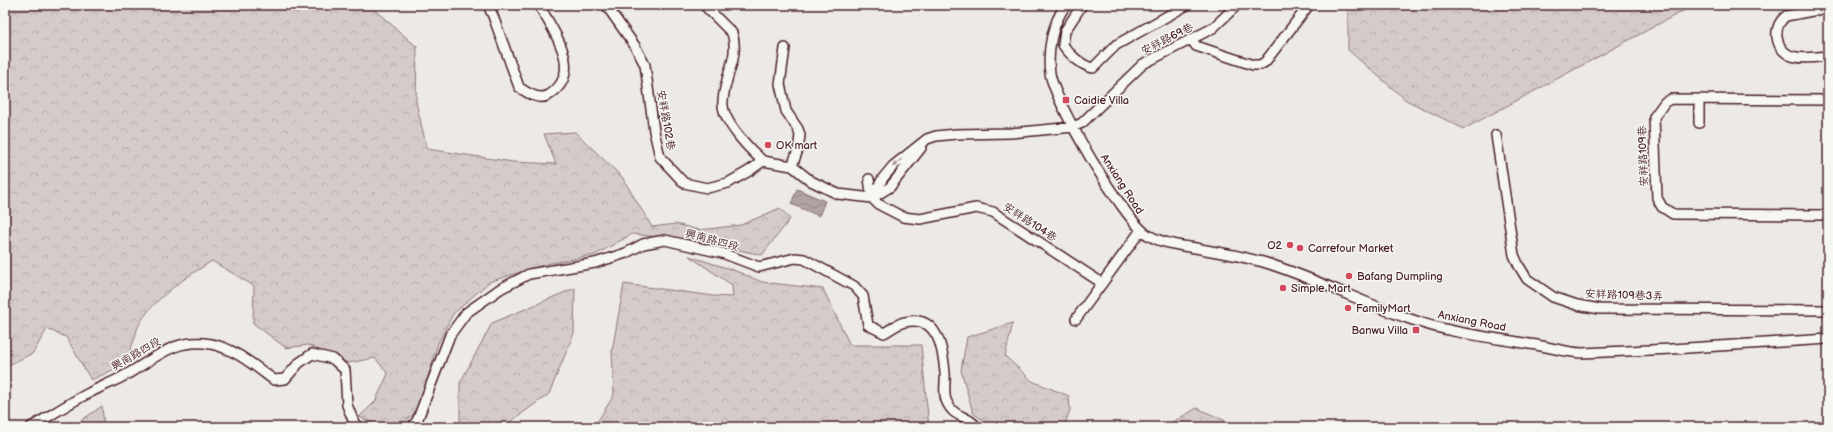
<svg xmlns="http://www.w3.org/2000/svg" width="1833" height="432" font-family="'Balsamiq Sans','LXGW WenKai TC',sans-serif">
  <defs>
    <pattern id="forest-crowns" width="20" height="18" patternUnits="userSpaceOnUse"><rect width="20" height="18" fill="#d4cbca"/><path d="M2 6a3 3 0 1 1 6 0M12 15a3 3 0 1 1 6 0" fill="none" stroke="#b8aeae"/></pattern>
    <pattern id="water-waves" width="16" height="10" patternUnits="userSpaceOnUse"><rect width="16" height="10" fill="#b1a2a3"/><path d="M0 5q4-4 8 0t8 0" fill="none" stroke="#928385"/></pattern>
  </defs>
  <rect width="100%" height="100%" fill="#ece9e6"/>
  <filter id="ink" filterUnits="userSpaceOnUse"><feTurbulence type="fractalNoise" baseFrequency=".025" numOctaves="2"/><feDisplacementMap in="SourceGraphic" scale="8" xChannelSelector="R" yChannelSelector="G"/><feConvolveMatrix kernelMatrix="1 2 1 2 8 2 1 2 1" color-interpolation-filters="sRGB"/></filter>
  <g filter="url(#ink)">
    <path fill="url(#forest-crowns)" stroke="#8f757a" d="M5 5H369L417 47 416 102 427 149 513 162 556 164 544 134 575 132 622 177 652 227 676 224 699 230 741 225 780 208 790 219 762 255 701 242 632 234 595 255 546 264 489 282 453 314 438 343 418 411 405 421 380 426 359 417 375 402 388 374 375 358 348 363 308 345 286 348 253 323 254 286 212 261C189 275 153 299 140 323 136 329 136 337 133 343 123 369 114 369 91 380L66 337 47 329 33 353 5 367Z
      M1348 5H1694L1464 129 1406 100 1348 50Z
      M689 256 736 271 762 282 823 289 850 345H921L929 427H594L614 395 612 351 624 284 714 296 733 297 732 285Z
      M575 288 574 333 549 394 506 425V427H460V383L492 323Z
      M1013 323 1005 356 1032 381 1069 396 1070 410 1064 427H993L973 413 961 370 967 337Z
      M102 406 104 427H72Z
      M1197 408 1239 427H1164Z
      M1828 423V427H1751L1752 425Z"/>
    <path fill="url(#water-waves)" stroke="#886e73" d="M797 189 825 201 819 216 791 204Z"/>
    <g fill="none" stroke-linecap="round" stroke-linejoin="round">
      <defs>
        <path id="minor" d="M488 5 493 16 519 87C527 93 539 101 549 95 585 72 553 31 539 5
          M606 5 635 46 645 65 654 131 660 157 684 183 707 188 728 183 749 171 763 161 792 166 811 181 838 194 872 198
          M704 5 732 33C737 48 733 61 728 76 726 85 722 96 723 106 725 124 750 150 763 161
          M1066 5C1052 23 1047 51 1050 73 1054 102 1124 221 1148 235 1165 245 1187 246 1206 250 1225 253 1244 257 1263 262 1313 277 1360 302 1410 319 1449 333 1489 337 1529 344 1547 346 1564 352 1582 353L1672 349 1828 339
          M1082 5 1065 31 1063 45C1069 54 1082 66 1093 68L1116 45 1187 5
          M1828 8 1786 16C1770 28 1776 54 1796 57 1806 59 1818 57 1828 56
          M1192 40 1196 46 1253 65H1260L1265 62 1309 5
          M785 48 780 84 786 111 798 129 800 135 798 150 792 166
          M1828 100 1671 99 1665 102 1654 117 1657 198 1662 207 1673 214 1828 215
          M1699 123V99
          M1496 135 1514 255 1519 266 1527 279 1553 297 1577 305 1600 309 1828 310
          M869 179 872 198
          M874 197 890 187 921 148
          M872 198 883 178 893 166 927 139 936 136 956 134 1011 133 1073 127 1082 123 1143 64 1213 28 1237 5
          M872 198 878 204 903 217 920 219 976 208 993 212 1102 283
          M1076 319 1141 230
          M31 427C50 416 69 403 89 393 100 387 111 383 122 377 153 361 172 337 211 344 234 348 256 367 274 380L285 379 299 363 312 354 333 359 345 370 347 405 355 425 360 427
          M411 427 417 421 450 335 466 313 500 289 529 274 595 263 626 253 643 244 665 240 722 253 759 267 795 258 804 259 854 286 863 296 868 325 884 333C890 330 898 323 905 322 938 314 943 349 945 373 946 381 943 392 946 400 953 419 967 414 977 427"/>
      </defs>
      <use href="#minor" stroke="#4a1f2b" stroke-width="12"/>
      <use href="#minor" stroke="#f6f6f2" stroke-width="9"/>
    </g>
    <defs><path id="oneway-solid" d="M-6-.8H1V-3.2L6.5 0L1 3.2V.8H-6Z"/></defs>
    <use fill="#a99598" href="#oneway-solid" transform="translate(897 163) rotate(140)"/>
  </g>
  <g fill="#d1495b" stroke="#f6f6f2" stroke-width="1.5">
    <rect x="1062" y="96" width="8" height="8" rx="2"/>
    <circle cx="768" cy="145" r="4"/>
    <circle cx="1290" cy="245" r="4"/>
    <circle cx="1300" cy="248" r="4"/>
    <circle cx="1349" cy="276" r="4"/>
    <circle cx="1283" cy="288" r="4"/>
    <circle cx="1348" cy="308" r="4"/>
    <rect x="1412" y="326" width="8" height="8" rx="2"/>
  </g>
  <g text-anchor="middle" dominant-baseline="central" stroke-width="3" stroke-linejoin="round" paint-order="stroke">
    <g font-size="11" fill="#4a1f2b" stroke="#f6f6f2">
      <text transform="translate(1167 39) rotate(-27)">安祥路69巷</text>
      <text transform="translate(666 120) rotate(80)">安祥路102巷</text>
      <text transform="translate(1643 156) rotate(-92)">安祥路109巷</text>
      <text transform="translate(1122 184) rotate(57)">Anxiang Road</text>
      <text transform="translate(1030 222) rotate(33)">安祥路104巷</text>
      <text transform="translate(712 240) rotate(15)">興南路四段</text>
      <text transform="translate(1624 295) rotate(2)">安祥路109巷3弄</text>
      <text transform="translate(1472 321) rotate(11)">Anxiang Road</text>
      <text transform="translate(136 354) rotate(-30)">興南路四段</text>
    </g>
    <g font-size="11" fill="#4a1f2b" stroke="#f6f6f2" text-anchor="start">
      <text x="1074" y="100">Caidie Villa</text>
      <text x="776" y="145">OK mart</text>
      <text x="1282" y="245" text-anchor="end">O2</text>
      <text x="1308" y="248">Carrefour Market</text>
      <text x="1357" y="276">Bafang Dumpling</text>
      <text x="1291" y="288">Simple Mart</text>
      <text x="1356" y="308">FamilyMart</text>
      <text x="1408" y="330" text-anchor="end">Banwu Villa</text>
    </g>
  </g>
  <rect width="1833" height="432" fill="none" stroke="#f6f6f2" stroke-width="20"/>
  <rect x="10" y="10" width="1813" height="412" fill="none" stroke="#4a1f2b" stroke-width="1.5" filter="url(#ink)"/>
</svg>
